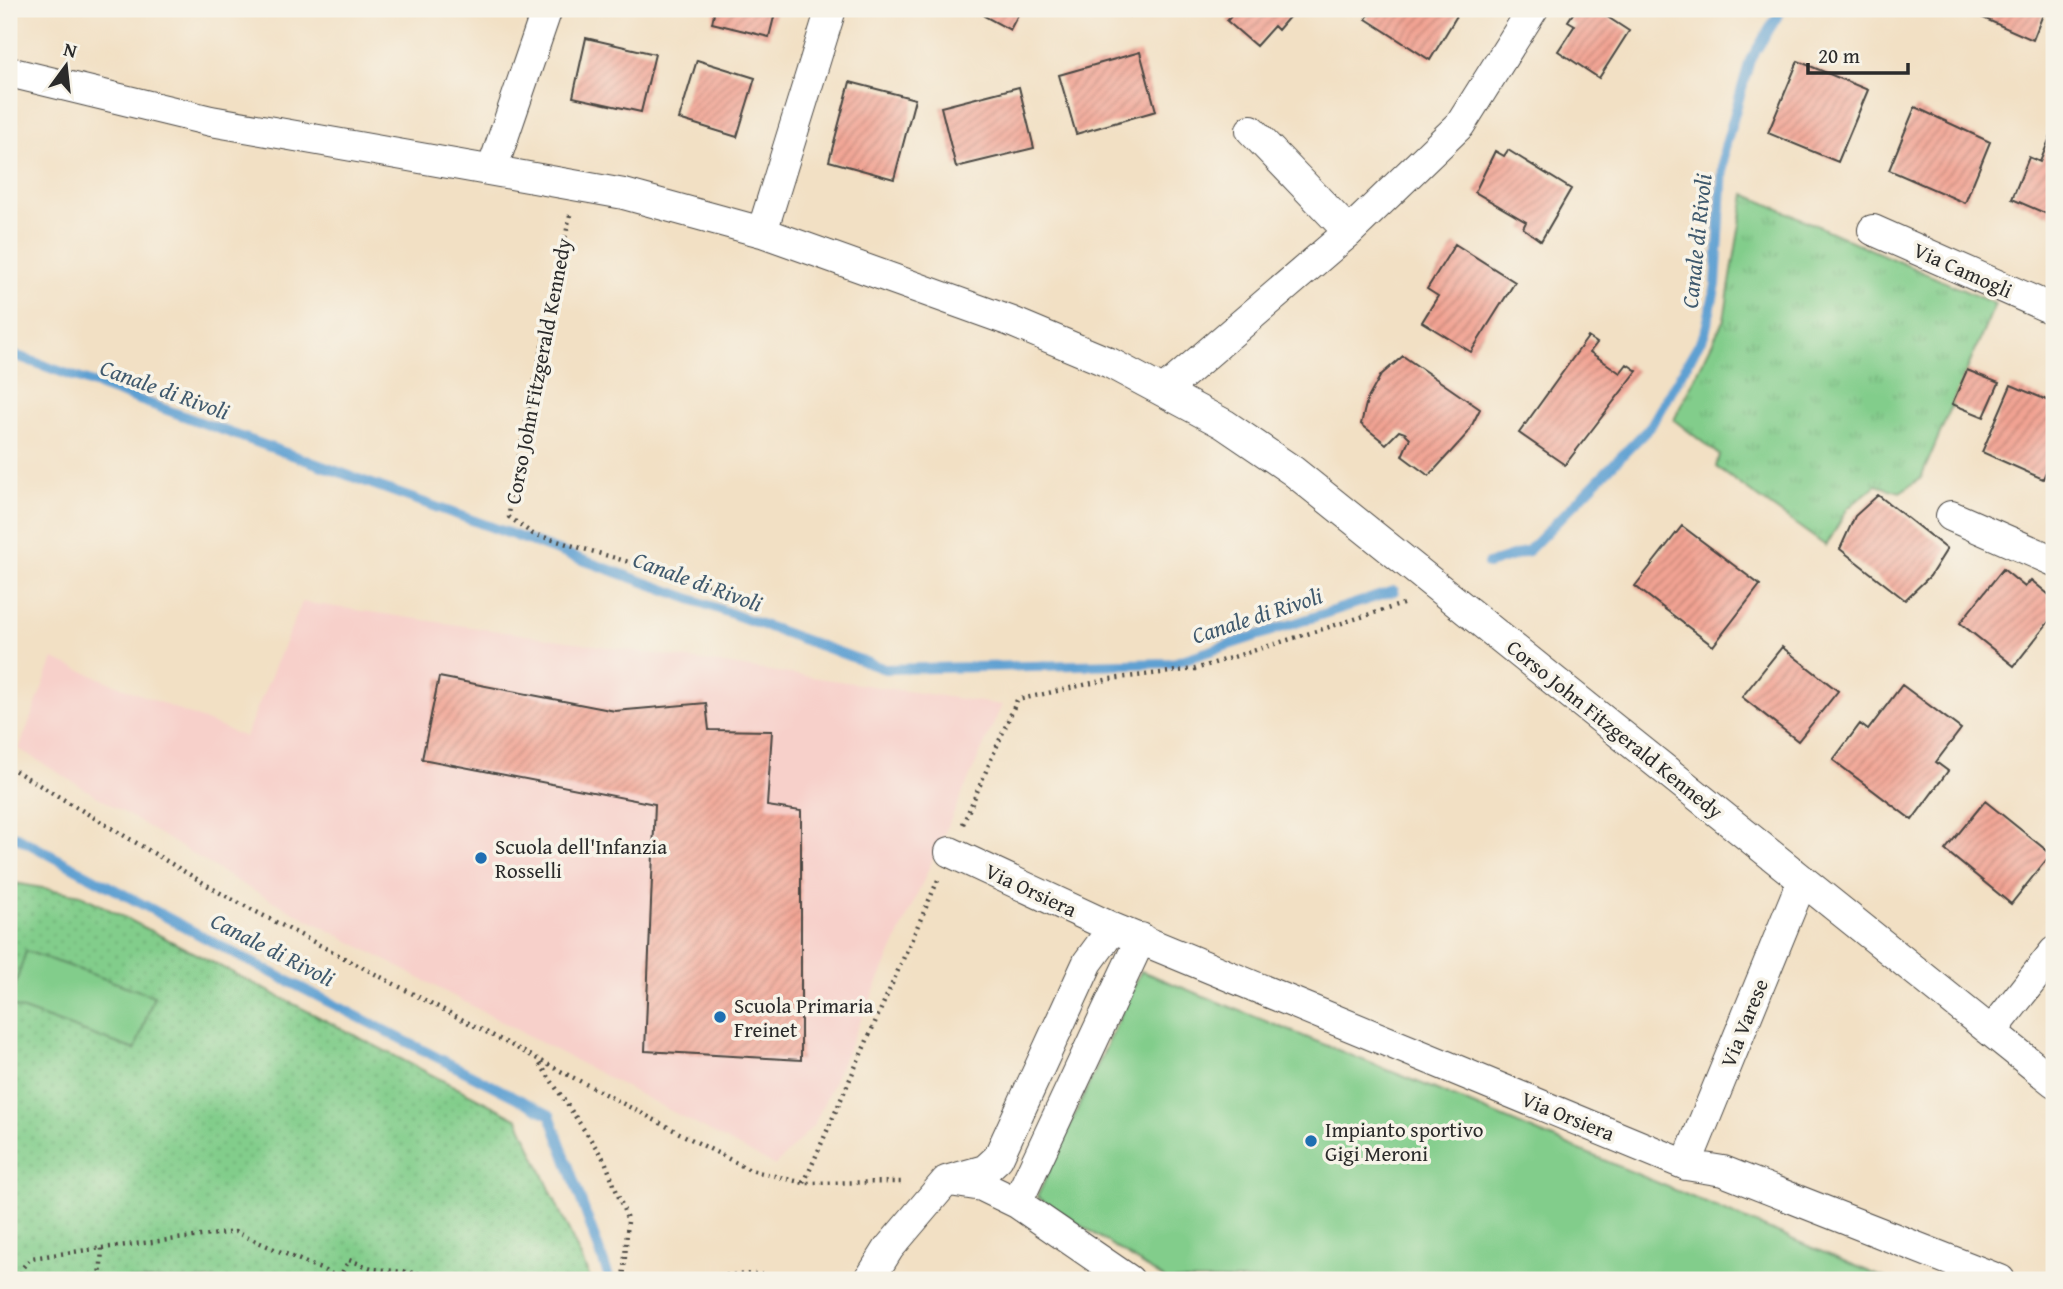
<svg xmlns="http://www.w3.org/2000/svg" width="2063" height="1289" font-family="'Gentium Book Plus',serif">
  <defs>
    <pattern id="grass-tufts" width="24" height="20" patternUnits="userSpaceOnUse" patternTransform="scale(1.75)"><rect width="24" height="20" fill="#82cd8b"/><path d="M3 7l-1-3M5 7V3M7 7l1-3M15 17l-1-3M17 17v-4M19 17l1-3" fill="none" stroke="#70b078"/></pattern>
    <pattern id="park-dots" width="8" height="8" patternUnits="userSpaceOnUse" patternTransform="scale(1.75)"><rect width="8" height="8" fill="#82cd8b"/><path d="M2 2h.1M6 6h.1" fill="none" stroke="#70b078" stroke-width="1.8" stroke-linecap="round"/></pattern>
    <pattern id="building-hatch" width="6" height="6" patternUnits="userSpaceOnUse" patternTransform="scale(1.75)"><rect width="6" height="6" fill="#f2a393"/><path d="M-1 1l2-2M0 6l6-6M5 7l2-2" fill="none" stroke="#c48578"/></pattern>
  </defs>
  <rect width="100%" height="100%" fill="#f7f3e8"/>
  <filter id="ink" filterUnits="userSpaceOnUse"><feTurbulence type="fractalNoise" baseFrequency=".0143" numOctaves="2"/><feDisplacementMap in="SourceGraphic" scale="14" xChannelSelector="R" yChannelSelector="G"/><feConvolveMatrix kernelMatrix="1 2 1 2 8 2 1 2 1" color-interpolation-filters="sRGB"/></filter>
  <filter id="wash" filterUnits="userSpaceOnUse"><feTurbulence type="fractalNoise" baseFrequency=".00686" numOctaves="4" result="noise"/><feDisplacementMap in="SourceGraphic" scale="28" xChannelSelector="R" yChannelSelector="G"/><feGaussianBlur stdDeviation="1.57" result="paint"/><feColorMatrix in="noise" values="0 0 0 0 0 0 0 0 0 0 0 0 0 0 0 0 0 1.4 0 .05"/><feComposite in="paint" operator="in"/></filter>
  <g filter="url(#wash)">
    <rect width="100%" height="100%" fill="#f2e0c4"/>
    <path fill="#f7d0ca" d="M302 602 1002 705 814 1125 775 1166 245 886 19 749 53 659 245 737Z"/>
    <path fill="url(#grass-tufts)" stroke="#567c5b" stroke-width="2" d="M1745 194 1995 304 1921 478 1900 492 1876 485 1848 508 1826 546 1716 467 1719 455 1674 420 1724 319Z"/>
    <path fill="url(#park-dots)" stroke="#567c5b" stroke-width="2" d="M9 882 81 895 518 1119 591 1280H9Z"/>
    <path fill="#82cd8b" stroke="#567c5b" stroke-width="2" d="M26 951 154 996 135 1050 9 1005Z
      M1141 971 1425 1085 1889 1280H1166L1037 1197Z"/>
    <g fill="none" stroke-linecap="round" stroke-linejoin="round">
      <path stroke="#5fa0d2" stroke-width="10" d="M9 353 885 669 1173 663 1394 591
        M1488 564 1528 551 1650 427 1705 333 1716 285 1724 151 1750 60 1782 9
        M9 833 243 958 550 1115 610 1280"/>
    </g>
    <g id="blocks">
      <path fill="url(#building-hatch)" d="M715 9H776L769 37 712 23Z
        M984 9H1021L1010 30 984 16Z
        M1119 9H1134L1129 16Z
        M1237 9H1296L1278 30 1274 26 1256 46 1227 21Z
        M1372 9H1461L1430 60 1366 19Z
        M1576 9H1605L1609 11 1606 16 1629 31 1599 78 1558 51 1575 25 1568 21Z
        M1963 9H2045L2033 40Z
        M586 38 655 54 641 112 573 97Z
        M1140 52 1156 111 1076 134 1059 75Z
        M697 60 755 78 737 137 679 119Z
        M1798 61 1868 90 1838 162 1768 133Z
        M850 82 915 99 894 179 829 161Z
        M1019 87 1034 148 956 167 941 107Z
        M1915 107 1990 142 1965 203 1889 170Z
        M2054 128V217L2012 199 2029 157 2040 162Z
        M1508 150 1571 189 1541 241 1523 228 1526 222 1475 192 1495 151 1504 156Z
        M1455 244 1515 282 1471 352 1422 322 1438 296 1427 289Z
        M1588 337 1597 343 1590 352 1620 373 1627 364 1637 371 1565 465 1519 433Z
        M1403 356 1480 409 1468 433 1429 476 1402 456 1410 438 1405 433 1399 431 1386 444 1361 424 1367 400 1381 375Z
        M1967 370 1999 383 1984 417 1952 404Z
        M2011 385 2054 403V453L2043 479 1982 452Z
        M1878 495 1947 549 1930 576 1905 600 1840 549 1855 516Z
        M1682 526 1760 585 1713 646 1635 586Z
        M2003 569 2025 587 2031 580 2054 599V615L2014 666 1960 623Z
        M1782 647 1838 691 1798 741 1742 697Z
        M439 677 615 711 706 703 709 730 772 731 767 806 801 811V1060L645 1051 655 804 422 759Z
        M1902 685 1961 729 1936 762 1948 771 1912 820 1833 760 1860 724 1868 730Z
        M1985 801 2051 854 2011 904 1945 850Z"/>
    </g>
  </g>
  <g filter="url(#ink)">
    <use href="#blocks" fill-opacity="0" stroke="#494642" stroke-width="2"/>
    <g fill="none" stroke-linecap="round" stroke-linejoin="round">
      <defs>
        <path id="street" d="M9 72 211 121 624 194 762 232 1010 321 1110 363 1224 424 1293 471 2054 1082
          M1251 130 1349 232
          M492 170 547 9
          M1873 230 2054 310
          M762 232 831 9
          M1165 390 1349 232 1460 125 1533 9
          M1951 516 2054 561
          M950 852 1113 928 1686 1165 1723 1171 2000 1280
          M1992 1031 2054 952
          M1686 1165 1802 881
          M950 1181 982 1186 1017 1203 1129 1280
          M1017 1203 1141 938
          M869 1280 889 1248 946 1181 985 1170 998 1158 1088 962 1113 928"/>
      </defs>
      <use href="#street" stroke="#494642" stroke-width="32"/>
      <path stroke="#494642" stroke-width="4.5" stroke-dasharray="2 5" stroke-linecap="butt" d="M570 215 511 492 509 517 533 534 745 596
        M9 767 222 894 750 1170 804 1183 904 1182
        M963 824 1017 700 1110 679 1195 669 1406 603
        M540 1064 605 1161 628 1221 623 1280
        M804 1183 938 880
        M102 1248 235 1232 332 1274 341 1275 349 1260 374 1269 488 1280
        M19 1280 23 1267 31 1258 102 1248 100 1280
        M628 1280 753 1274 831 1280"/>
      <use href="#street" stroke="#fff" stroke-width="30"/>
    </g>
  </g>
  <g fill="#1f6fb2" stroke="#f7f3e8" stroke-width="2.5">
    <circle cx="481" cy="858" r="7"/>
    <circle cx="720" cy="1017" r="7"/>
    <circle cx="1311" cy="1141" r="7"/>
  </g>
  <g text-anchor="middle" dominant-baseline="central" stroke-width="7" stroke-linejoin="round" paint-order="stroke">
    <g font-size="21" fill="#2b2b2b" stroke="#f7f3e8">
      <text transform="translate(1963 270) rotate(24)">Via Camogli</text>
      <text transform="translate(538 371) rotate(-79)">Corso John Fitzgerald Kennedy</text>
      <text transform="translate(1615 729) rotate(39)">Corso John Fitzgerald Kennedy</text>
      <text transform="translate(1031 890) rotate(25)">Via Orsiera</text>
      <text transform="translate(1744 1023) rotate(-68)">Via Varese</text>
      <text transform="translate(1568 1116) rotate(22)">Via Orsiera</text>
    </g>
    <g font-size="21" fill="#2b2b2b" stroke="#f7f3e8" text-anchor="start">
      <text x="495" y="846">Scuola dell'Infanzia<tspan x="495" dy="24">Rosselli</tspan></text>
      <text x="734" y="1005">Scuola Primaria<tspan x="734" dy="24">Freinet</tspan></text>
      <text x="1325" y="1129">Impianto sportivo<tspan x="1325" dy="24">Gigi Meroni</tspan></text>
    </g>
    <g font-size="23" font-style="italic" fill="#405a6e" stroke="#f7f3e8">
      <text transform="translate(1696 241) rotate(-84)">Canale di Rivoli</text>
      <text transform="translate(165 389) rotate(20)">Canale di Rivoli</text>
      <text transform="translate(698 581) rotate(20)">Canale di Rivoli</text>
      <text transform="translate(1257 615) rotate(-18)">Canale di Rivoli</text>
      <text transform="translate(273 949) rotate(27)">Canale di Rivoli</text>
    </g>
  </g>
  <rect width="2063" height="1289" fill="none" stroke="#f7f3e8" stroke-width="35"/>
  <g transform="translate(66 66) rotate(15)" stroke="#f7f3e8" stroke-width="5" paint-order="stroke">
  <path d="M0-5L12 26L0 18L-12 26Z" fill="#2b2b2b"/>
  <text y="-10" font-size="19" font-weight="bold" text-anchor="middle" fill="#2b2b2b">N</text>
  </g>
  <path d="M1808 63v10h100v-10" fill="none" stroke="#2b2b2b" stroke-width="3.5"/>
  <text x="1818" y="63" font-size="21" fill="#2b2b2b" stroke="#f7f3e8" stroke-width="5" paint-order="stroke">20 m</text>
</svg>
